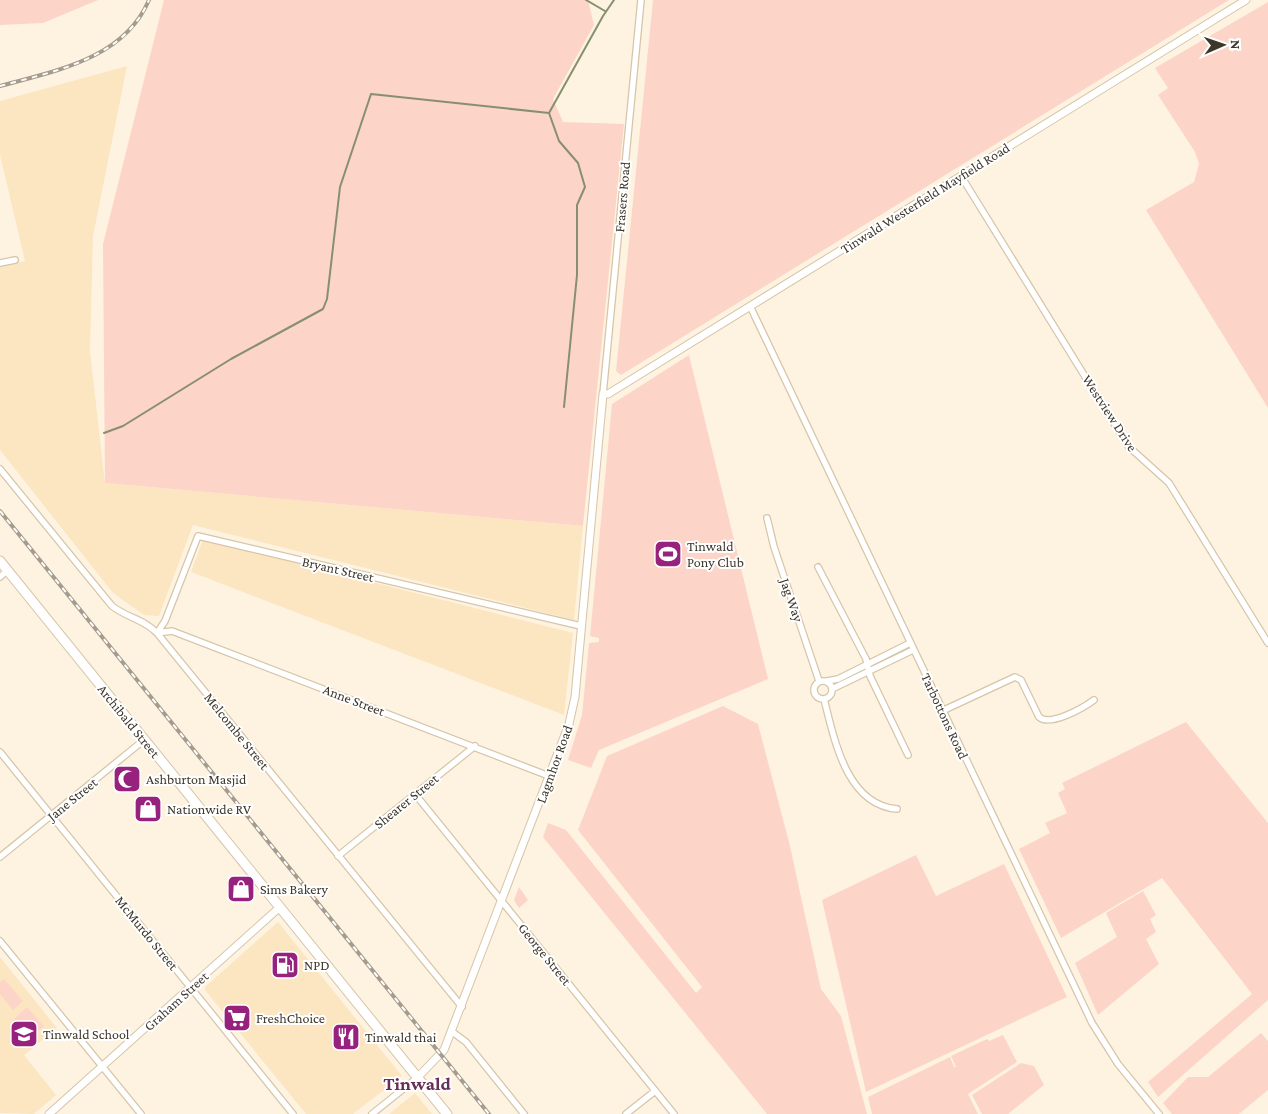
<svg xmlns="http://www.w3.org/2000/svg" width="1268" height="1114" font-family="'Crimson Pro',serif">
  <rect width="100%" height="100%" fill="#fef3e1"/>
  <path fill="#fce6c1" d="M127 66 93 236 90 351 105 483 583 526 574 620 193 525 159 616 144 615 113 593 0 450V267L25 261 0 155V101Z
    M203 539 573 633 564 715 191 572Z
    M278 922 402 1076 353 1114H306L205 990V987Z
    M0 957 57 1028 24 1055 56 1095 34 1114 0 1113Z
    M415 1093 432 1114H389Z"/>
  <path fill="#fcd5c8" d="M0 0H98L43 23 0 25Z
    M164 0H588L594 25 553 99 563 122 624 124 583 526 105 483 103 244Z
    M653 0H1229L621 375 616 371Z
    M1268 2V408L1146 210 1194 182 1199 164 1195 152 1158 95 1168 88 1155 68Z
    M689 355 768 679 599 750 591 768 568 760 582 715 589 643 599 642V638L590 636 612 404Z
    M723 706 758 724 790 846 821 989 841 1016 867 1114H767L543 837 548 823 566 830 696 993 702 987 578 830 607 756Z
    M1186 722 1268 823V1000L1158 1097 1148 1082 1252 994 1162 878 1061 938 1019 849 1050 833 1045 823 1067 813 1058 793 1065 789 1062 783Z
    M916 855 936 896 1004 864 1067 997 866 1092 822 900Z
    M519 887 528 900 519 908 514 900Z
    M1143 891 1156 915 1150 919 1156 932 1146 939 1159 964 1098 1015 1075 963 1117 937 1106 913Z
    M4 979 23 1001 13 1010 0 994V982Z
    M27 1007 44 1026 33 1036 28 1030 25 1032 14 1019Z
    M1261 1033 1268 1041V1090L1239 1114H1172L1163 1103 1188 1077H1208Z
    M1003 1035 1017 1062 968 1094 978 1114H872L868 1097 950 1057 954 1067H956L951 1056 987 1039 989 1041Z
    M1021 1063 1034 1066 1044 1085 1008 1114H982L972 1095Z"/>
  <g fill="none" stroke-linecap="round" stroke-linejoin="round">
    <path stroke="#878f6f" stroke-width="2" d="M586 0 605 11
      M549 113 559 141 578 163 585 187 577 205V275L564 407
      M104 433 123 426 231 359 323 309 327 299 340 187 371 94 549 113 603 16 614 0"/>
    <defs>
      <path id="minor" d="M961 176 1128 446 1169 483 1268 643
        M0 263 15 260
        M750 306 1092 1023 1118 1064 1159 1114
        M603 394 641 0
        M0 469 112 606C127 618 144 619 157 633L462 1007
        M767 518 774 547 819 681
        M818 567 866 659 870 676 908 755
        M0 577 8 570
        M157 633 165 621 198 536 581 626
        M157 633 172 631 549 776
        M814 690a9 9 0 1 1 18 0a9 9 0 1 1-18 0Z
        M827 681 838 679 910 643
        M832 689 913 650
        M824 699C834 738 846 805 897 809
        M942 711 1015 677 1021 680 1039 717C1050 727 1083 708 1094 700
        M0 752 293 1114
        M415 794 674 1114
        M338 856 475 746
        M0 857 144 740
        M0 941 141 1114
        M451 1031 466 1042 524 1114
        M372 1114 417 1078
        M626 1114 655 1091"/>
      <path id="tertiary" d="M417 1078 444 1050 569 724 575 697 603 394H608L1246 0
        M49 1114 280 907"/>
      <path id="trunk" d="M0 561 447 1114"/>
    </defs>
    <use href="#minor" stroke="#d6c5a8" stroke-width="8"/>
    <use href="#tertiary" stroke="#d6c5a8" stroke-width="9"/>
    <use href="#trunk" stroke="#d6c5a8" stroke-width="11"/>
    <use href="#minor" stroke="#fff" stroke-width="5.5"/>
    <use href="#tertiary" stroke="#fff" stroke-width="7"/>
    <use href="#trunk" stroke="#fff" stroke-width="9"/>
    <defs>
      <path id="rail" d="M0 86C55 71 124 59 149 0
        M0 511 489 1114"/>
    </defs>
    <use href="#rail" stroke="#a59c8d" stroke-width="4"/>
    <use href="#rail" stroke="#fff" stroke-width="2" stroke-dasharray="5.5" stroke-linecap="butt"/>
  </g>
  <defs>
    <symbol id="stadium-square" viewBox="-11 -11 22 22"><rect x="-9" y="-9" width="18" height="18" rx="4" fill="#97227e" stroke="#fff"/><path d="M0-5a6.5 5 0 1 0 0 10a6.5 5 0 1 0 0-10ZM-3.5-1.8h7v3.6h-7Z" fill="#fff"/></symbol>
    <symbol id="mosque-square" viewBox="-11 -11 22 22"><rect x="-9" y="-9" width="18" height="18" rx="4" fill="#97227e" stroke="#fff"/><path d="M3.5-4.9A6 6 0 1 0 3.5 4.9A5 5 0 1 1 3.5-4.9Z" fill="#fff"/></symbol>
    <symbol id="shop-square" viewBox="-11 -11 22 22"><rect x="-9" y="-9" width="18" height="18" rx="4" fill="#97227e" stroke="#fff"/><path d="M-5-2.5h2.3a2.7 3.5 0 0 1 5.4 0H5L5.5 6h-11ZM-1.5-2.5h3a1.5 2.3 0 0 0-3 0Z" fill="#fff"/></symbol>
    <symbol id="fuel-square" viewBox="-11 -11 22 22"><rect x="-9" y="-9" width="18" height="18" rx="4" fill="#97227e" stroke="#fff"/><path d="M-5.5-6h7V0h2V4h1.3V-2.5L3-4.5l.8-.8L6-3V5H2.5V1h-1V6h-7ZM-4.2-4.7v3.2H.2V-4.7Z" fill="#fff"/></symbol>
    <symbol id="supermarket-square" viewBox="-11 -11 22 22"><rect x="-9" y="-9" width="18" height="18" rx="4" fill="#97227e" stroke="#fff"/><path d="M-6-5.5h2.5l.6 2H6L4.5 2H-2.5L-4.4-4H-6ZM-1.5 3.2a1.3 1.3 0 1 0 .1 0ZM3 3.2a1.3 1.3 0 1 0 .1 0Z" fill="#fff"/></symbol>
    <symbol id="school-square" viewBox="-11 -11 22 22"><rect x="-9" y="-9" width="18" height="18" rx="4" fill="#97227e" stroke="#fff"/><path d="M0-5L7-2L0 1L-7-2ZM-4 1L0 2.5L4 1V4Q0 6-4 4Z" fill="#fff"/></symbol>
    <symbol id="restaurant-square" viewBox="-11 -11 22 22"><rect x="-9" y="-9" width="18" height="18" rx="4" fill="#97227e" stroke="#fff"/><path d="M-5-6h1v4h1v-4h1v4h1v-4h1v5L-1.5 .5V6h-2V.5L-5-1ZM5-6V6H3V1.5H1.5Q1.5-4 5-6Z" fill="#fff"/></symbol>
  </defs>
  <g fill-rule="evenodd">
    <use href="#stadium-square" x="652" y="538" width="32" height="32"/>
    <use href="#mosque-square" x="111" y="763" width="32" height="32"/>
    <use href="#shop-square" x="132" y="793" width="32" height="32"/>
    <use href="#shop-square" x="225" y="873" width="32" height="32"/>
    <use href="#fuel-square" x="269" y="949" width="32" height="32"/>
    <use href="#supermarket-square" x="221" y="1002" width="32" height="32"/>
    <use href="#school-square" x="8" y="1018" width="32" height="32"/>
    <use href="#restaurant-square" x="330" y="1021" width="32" height="32"/>
  </g>
  <g text-anchor="middle" dominant-baseline="central" stroke-width="4" stroke-linejoin="round" paint-order="stroke">
    <g font-size="14" fill="#3d362a" stroke="#fff">
      <text transform="translate(622 197) rotate(-85)">Frasers Road</text>
      <text transform="translate(925 198) rotate(-32)">Tinwald Westerfield Mayfield Road</text>
      <text transform="translate(1110 413) rotate(57)">Westview Drive</text>
      <text transform="translate(338 569) rotate(13)">Bryant Street</text>
      <text transform="translate(792 600) rotate(71)">Jag Way</text>
      <text transform="translate(354 700) rotate(21)">Anne Street</text>
      <text transform="translate(945 716) rotate(65)">Tarbottons Road</text>
      <text transform="translate(129 721) rotate(51)">Archibald Street</text>
      <text transform="translate(237 731) rotate(51)">Melcombe Street</text>
      <text transform="translate(554 764) rotate(-70)">Lagmhor Road</text>
      <text transform="translate(72 799) rotate(-39)">Jane Street</text>
      <text transform="translate(406 801) rotate(-39)">Shearer Street</text>
      <text transform="translate(147 933) rotate(51)">McMurdo Street</text>
      <text transform="translate(545 954) rotate(51)">George Street</text>
      <text transform="translate(176 1001) rotate(-42)">Graham Street</text>
    </g>
    <g font-size="14" fill="#3d362a" stroke="#fff" text-anchor="start">
      <text x="687" y="546">Tinwald<tspan x="687" dy="16">Pony Club</tspan></text>
      <text x="146" y="779">Ashburton Masjid</text>
      <text x="167" y="809">Nationwide RV</text>
      <text x="260" y="889">Sims Bakery</text>
      <text x="304" y="965">NPD</text>
      <text x="256" y="1018">FreshChoice</text>
      <text x="43" y="1034">Tinwald School</text>
      <text x="365" y="1037">Tinwald thai</text>
    </g>
    <g font-size="19" font-weight="bold" fill="#672e58" stroke="#fff">
      <text x="417" y="1083">Tinwald</text>
    </g>
  </g>
  <g transform="translate(1223 45) rotate(88)" stroke="#ffffff" stroke-width="4" paint-order="stroke">
  <path d="M0-4L9 19L0 12L-9 19Z" fill="#3d362a"/>
  <text y="-8" font-size="14" font-weight="bold" text-anchor="middle" fill="#3d362a">N</text>
  </g>
</svg>
